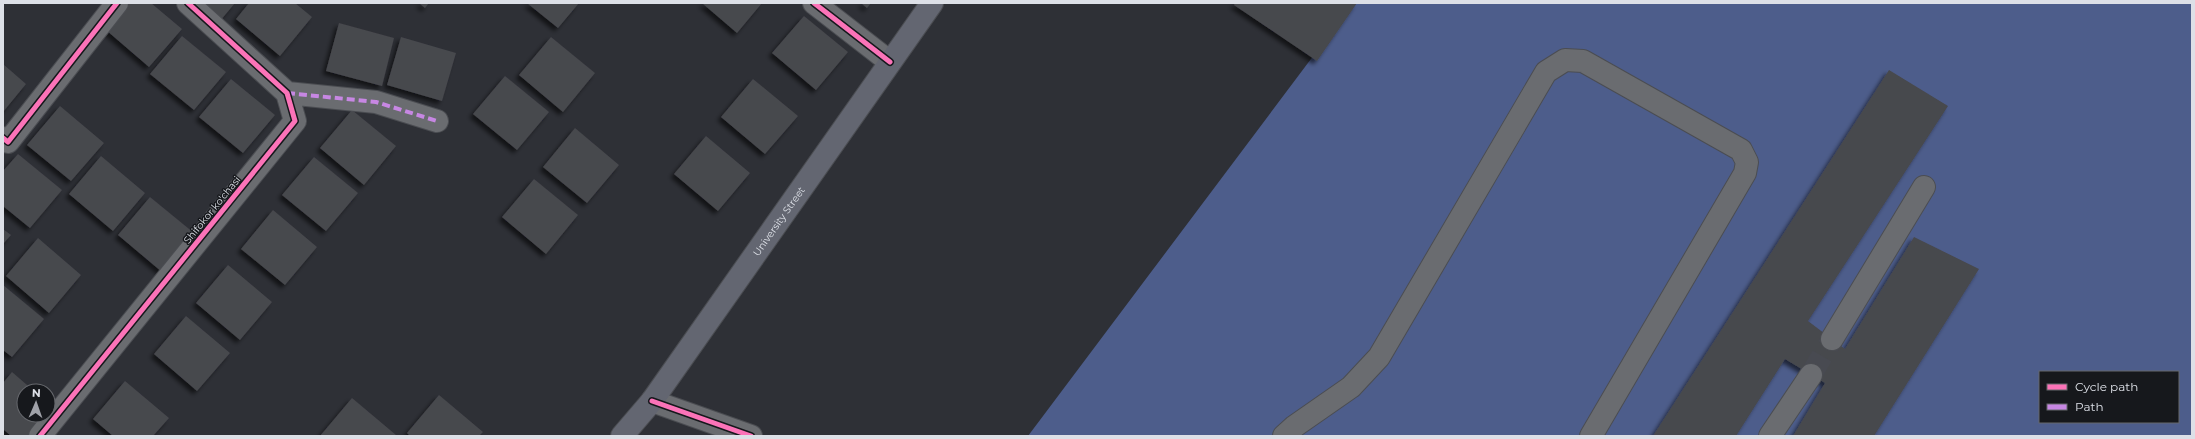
<svg xmlns="http://www.w3.org/2000/svg" width="2195" height="439" font-family="Montserrat,sans-serif">
  <defs>
    <filter id="shadow"><feDropShadow dx="-3.5" dy="3.5" stdDeviation="2" flood-color="#0009"/></filter>
  </defs>
  <rect width="100%" height="100%" fill="#2e3036"/>
  <path fill="#4d5d8b" fill-rule="evenodd" d="M1353 3H2192V436H1028ZM2040 372H2178V422H2040Z"/>
  <path fill="#47484d" filter="url(#shadow)" d="M129 3H151L182 29 149 67 106 30Z
    M199 3H235L220 21Z
    M249 3H295L312 17 280 56 236 19Z
    M419 3H429L425 8Z
    M527 3H579L558 28Z
    M702 3H762L737 33Z
    M861 3H871L867 8Z
    M1235 3H1357L1317 61 1234 5Z
    M804 16 848 52 816 90 772 53Z
    M339 23 394 38 382 86 326 71Z
    M182 36 226 72 194 110 150 74Z
    M401 37 456 53 442 101 387 85Z
    M551 37 595 73 563 112 519 75Z
    M3 64 26 84 3 112Z
    M1889 70 1948 106 1808 321 1845 349 1914 237 1979 269 1874 436H1793L1825 383 1785 359 1736 436H1653Z
    M505 76 549 112 517 150 473 114Z
    M231 79 275 115 243 153 199 117Z
    M753 79 798 116 765 154 721 117Z
    M60 106 104 143 71 181 27 145Z
    M352 110 396 146 364 185 320 148Z
    M575 128 619 165 587 203 543 167Z
    M706 136 750 173 718 211 674 174Z
    M18 154 62 190 30 228 3 206V171Z
    M101 156 145 193 113 231 69 194Z
    M314 157 358 193 326 231 282 195Z
    M534 179 578 215 546 254 502 217Z
    M150 197 194 233 162 272 118 235Z
    M273 210 317 247 285 285 241 249Z
    M3 229 11 235 3 244Z
    M38 238 81 275 49 313 6 276Z
    M228 265 272 302 240 340 196 303Z
    M3 285 44 319 12 357 3 350Z
    M186 316 230 353 197 391 154 354Z
    M12 372 34 391H24V415H48V402L56 409 33 436H11L3 429V383Z
    M125 381 169 418 153 436H113L93 419Z
    M439 395 483 432 479 436H410L407 433Z
    M352 398 396 435 395 436H320Z"/>
  <g fill="none" stroke-linecap="round" stroke-linejoin="round">
    <path stroke="#484a51" stroke-width="22" stroke-dasharray="22 11" stroke-linecap="butt" d="M1811 375 1832 339"/>
    <defs>
      <path id="minor" d="M814 3 890 62
        M287 93 376 102 437 121
        M3 138 8 142 117 3
        M1832 339 1924 187
        M652 401 751 436
        M40 436 295 121 287 93 188 3
        M1284 436 1295 426 1351 387 1379 357 1546 72 1565 60 1583 61 1741 150 1747 162 1745 173 1591 436
        M1770 436 1811 375"/>
      <g id="major">
        <path id="s1" d="M622 436 652 401 932 3"/>
      </g>
    </defs>
    <use href="#minor" stroke="#4b4d52" stroke-width="24"/>
    <use href="#major" stroke="#4b4d52" stroke-width="24"/>
    <use href="#minor" stroke="#6a6c70" stroke-width="22"/>
    <use href="#major" stroke="#636671" stroke-width="22"/>
    <path stroke="#c787e3" stroke-width="4" stroke-dasharray="8 4" stroke-linecap="butt" d="M287 93 376 102 437 121"/>
    <defs>
      <path id="cycleway" d="M814 3 890 62
        M3 138 8 142 117 3
        M652 401 751 436
        M40 436 295 121 287 93 188 3"/>
    </defs>
    <use href="#cycleway" stroke="#16181c" stroke-width="8"/>
    <use href="#cycleway" stroke="#fb73b8" stroke-width="5"/>
  </g>
  <g text-anchor="middle" dominant-baseline="central" stroke-width="3" stroke-linejoin="round" paint-order="stroke">
    <g font-size="10" fill="#dde0e7" stroke="#16181c">
      <text transform="translate(212 210) rotate(-51)">Shifokor ko'chasi</text>
      <text stroke="none"><textPath href="#s1" startOffset="266">University Street</textPath></text>
    </g>
  </g>
  <rect width="2195" height="439" fill="none" stroke="#dde0e7" stroke-width="8"/>
  <rect x="2039" y="371" width="140" height="52" fill="#16181c" stroke="#66686d"/>
  <rect x="2047" y="384" width="20" height="6" fill="#fb73b8" stroke="#66686d"/>
  <text x="2075" y="391" font-size="12" fill="#dde0e7">Cycle path</text>
  <rect x="2047" y="404" width="20" height="6" fill="#c787e3" stroke="#66686d"/>
  <text x="2075" y="411" font-size="12" fill="#dde0e7">Path</text>
  <g transform="translate(36 403) rotate(2)"><circle r="19" fill="#16181c" stroke="#66686d"/>
  <path d="M0-3L7 15L0 10L-7 15Z" fill="#a0a2a9"/>
  <text y="-6" font-size="11" font-weight="bold" text-anchor="middle" fill="#dde0e7">N</text>
  </g>
</svg>
